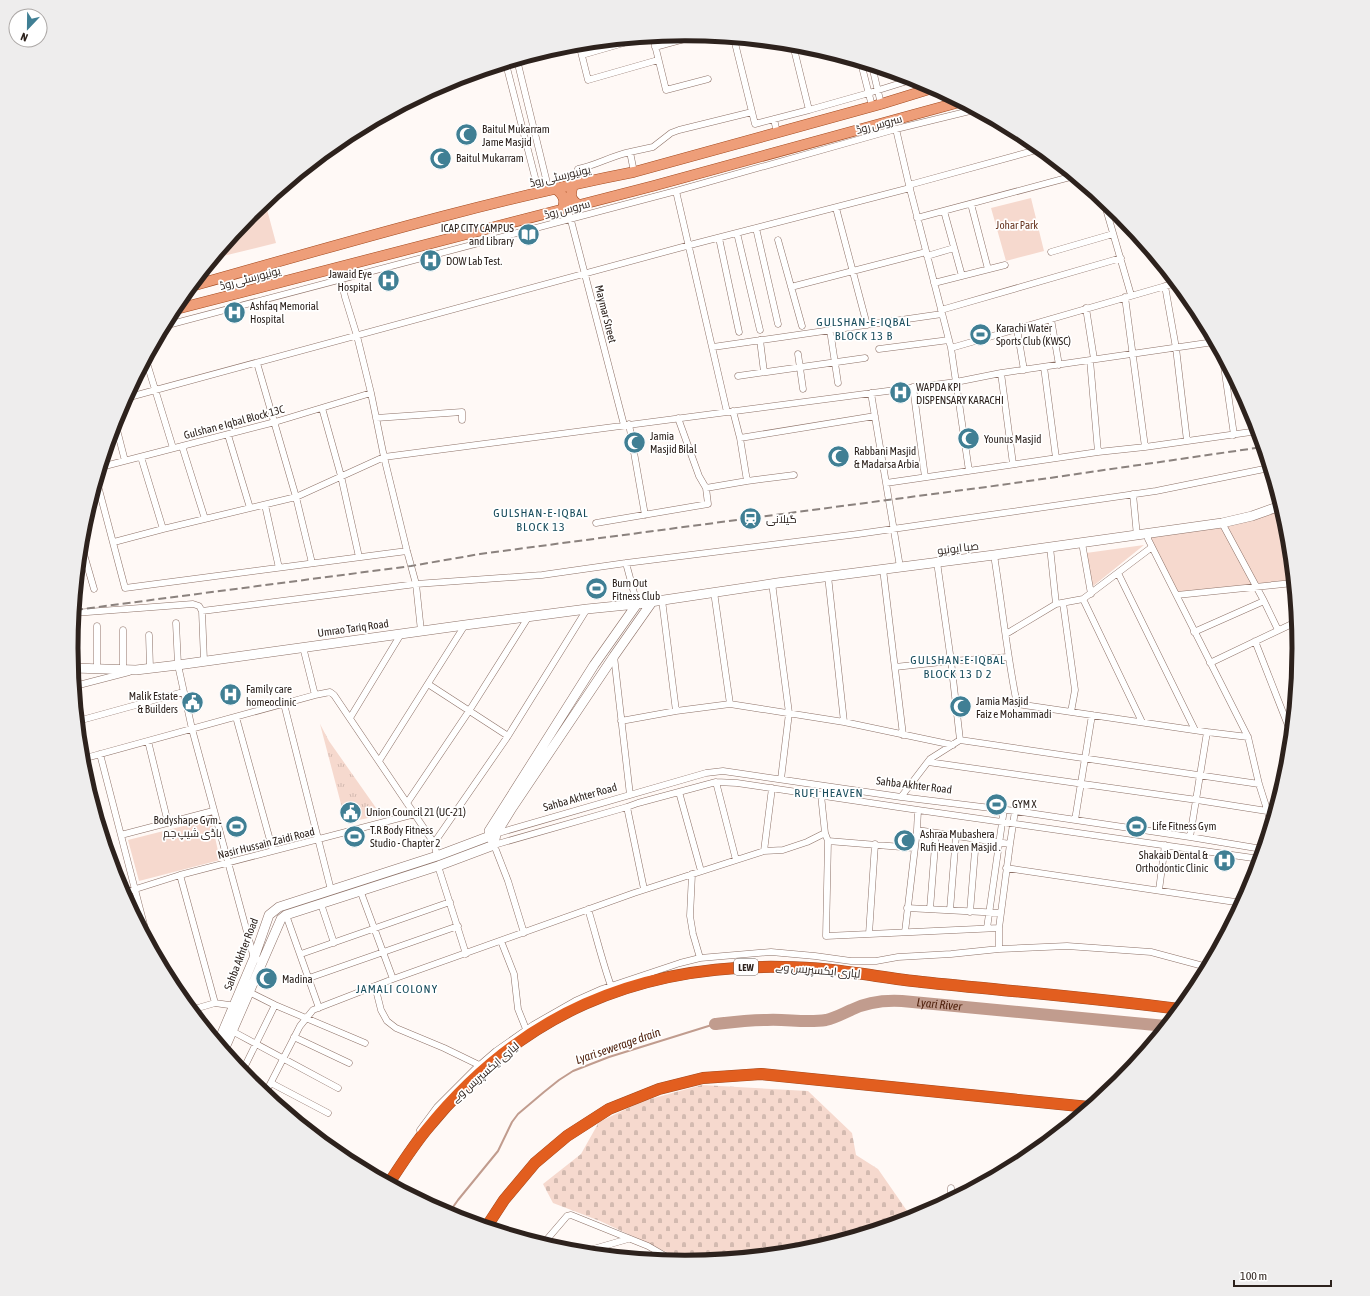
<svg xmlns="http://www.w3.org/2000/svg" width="1370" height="1296" font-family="'Asap Condensed',Cairo,sans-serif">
  <defs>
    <pattern id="grass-tufts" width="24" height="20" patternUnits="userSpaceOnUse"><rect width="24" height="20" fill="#f6d9ce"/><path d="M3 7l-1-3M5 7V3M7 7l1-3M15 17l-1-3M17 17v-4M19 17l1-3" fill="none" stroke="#d3bab0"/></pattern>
    <pattern id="cemetery-stones" width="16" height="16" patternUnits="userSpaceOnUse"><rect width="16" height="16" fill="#f6d9ce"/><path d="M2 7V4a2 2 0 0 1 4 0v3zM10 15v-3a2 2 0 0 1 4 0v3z" fill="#d3bab0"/></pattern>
  </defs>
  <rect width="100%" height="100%" fill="#fff9f6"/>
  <path fill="url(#grass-tufts)" d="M320 724 329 741 381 815 346 823Z"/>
  <path fill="url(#cemetery-stones)" d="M702 1085 808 1091 852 1133 856 1155 878 1169 912 1218 805 1250 688 1262 600 1221 553 1203 543 1184 581 1154 599 1122 643 1101Z"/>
  <path fill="#f6d9ce" d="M1031 198 1044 251 1006 261 991 208Z
    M265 202 276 243 215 258 251 214Z
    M1278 507C1292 528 1290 557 1292 581L1177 595 1148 534Z
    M1144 545 1092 587 1086 553Z
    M211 819 220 860 139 881 128 840Z"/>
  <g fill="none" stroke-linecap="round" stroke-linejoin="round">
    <path stroke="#c19c8e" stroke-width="2" d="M448 1214 458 1200 498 1151 512 1122 518 1114 544 1092 559 1080 573 1071 609 1057 715 1024"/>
    <path stroke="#c19c8e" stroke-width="12" id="s1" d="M715 1024C733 1022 750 1020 767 1020 787 1019 806 1023 826 1020 835 1018 842 1014 851 1010 867 1002 884 1000 902 1001L1166 1026"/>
    <defs>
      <path id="street" d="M653 37 666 90 708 79
        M734 39 755 124 809 110
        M579 44 588 80 658 60
        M793 45 809 110 869 93 914 79
        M655 47 699 35
        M582 55 641 38
        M517 60 549 191
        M861 63 872 106
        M506 64 539 193
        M872 66 881 104
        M774 119 777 133
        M896 129 909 185 951 348 969 471
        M634 172 630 152 653 147 671 133 679 130 752 112
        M582 183 578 169C597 165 611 156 630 152
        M909 185 1040 149
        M676 191 727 412
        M1104 202 1131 295
        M971 204 988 269
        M836 208 867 325
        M568 209 624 425
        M944 211 962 276
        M917 218 1074 176
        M756 228 778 324
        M737 233 760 330
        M719 238 739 332
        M778 240 802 326
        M1051 252 1113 234
        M927 256 954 248
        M338 267 345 297 357 336 371 393 384 457 407 551 416 584 421 631
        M934 283 1005 265
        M1165 286 1176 348 1187 441
        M791 287 926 252
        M1125 297 1145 447
        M1086 308 1094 359
        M941 310 1121 258
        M1051 319 1059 365
        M164 326 676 191 896 129 974 110
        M1017 329 1024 370
        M830 330 838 383
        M760 340 764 372
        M713 347 942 314
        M951 348 1176 283
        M879 349 949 340
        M798 354 803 389
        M1223 359 1234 435
        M146 360 173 448
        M1090 360 1098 452
        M257 363 296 497 312 563
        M1044 367 1056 458
        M1001 373 1013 464
        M738 376 865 358
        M913 387 925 477
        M871 393 900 567
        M126 398 690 245 910 188
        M322 408 341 476 359 557
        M733 411 740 438 747 481
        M376 418 462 412V420
        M115 422 125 461
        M629 424 645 515
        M228 435 250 508
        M740 438 875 416
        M182 446 205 519
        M141 457 163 529
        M101 467 275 422 371 393
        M97 482 125 588 407 551
        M886 483 1098 452 1145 447 1258 431
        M706 488 747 481 794 475
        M1133 494 1137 536
        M265 505 279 568
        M596 523 708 504 706 488 699 476 678 418
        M1222 523 1264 601 1278 630
        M1148 534V539L1248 737 1259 784 1271 822
        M114 542 163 529 296 497 384 457 956 382 1001 373 1214 342
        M1082 543 1091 594
        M81 544 94 589
        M1050 547 1056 604
        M994 555C1002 605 1007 655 1017 704L1207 732 1248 737
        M626 563 637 604
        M883 569 903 735
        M1118 573 1195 730
        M828 576 844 722
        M772 583 789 713 781 779
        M714 592 730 704
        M1177 595 1293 583
        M1083 599 1142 722
        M662 600 676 711
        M1063 603 1075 690 1071 712
        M202 611 416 584 542 575 626 563 858 534 1156 491 1269 468
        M74 613 193 604 199 606 202 611 204 661
        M176 623 178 665 192 729 254 958 262 961
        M1194 632 1264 601
        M1006 634 1056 604 1083 599 1152 547
        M149 635 150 668
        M1255 641 1291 733
        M303 647 315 695
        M614 656 630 795
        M1210 663 1296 622
        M895 667 951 661 1008 657
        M97 669V626
        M123 670V630
        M428 684 508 736
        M75 686 129 672
        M284 704 331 890
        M236 717 273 851
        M350 718 401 634
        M78 721 183 692
        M621 721 676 711 730 704 844 722 953 745
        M960 740 1259 784
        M148 741 168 823
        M100 754 148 940
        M82 759 315 695 330 692 334 695 434 843 437 856
        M379 761 465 625
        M928 762 1197 800 1267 811
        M716 782 736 860
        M679 792 701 871
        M821 795 825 833 828 841 826 936 999 928
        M901 797 930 759 960 740 951 661 937 562
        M407 803 469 711 529 616
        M627 807 644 889
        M918 810 917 830 1010 844
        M1075 820 1092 715
        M495 834 706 773 723 771 901 797 1015 811 1190 837 1262 849
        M121 835 213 811
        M1190 837 1207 732
        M828 841 914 848
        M434 843 508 736 587 609
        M764 851 772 788
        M438 866 466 954
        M1006 868 1242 903
        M692 874 690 916 693 934 700 958
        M180 875 215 1003
        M360 890 393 979
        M1159 890 1165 845
        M123 893 180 875 415 814
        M321 904 334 943
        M907 908 1001 913
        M588 909C596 935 602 961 611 986
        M930 909 936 833
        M950 910 956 836
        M970 912 976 839
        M286 915 319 1008
        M987 928 1004 809
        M905 932 917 830
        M524 933 508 881 494 845 627 807 638 803 716 782 737 783 918 810 1260 859
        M869 934 875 844
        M501 941 514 974 518 1009 526 1029
        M999 949V928L1010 844 1015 811
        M301 954 450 902
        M309 978 458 926
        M375 986 381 1010 387 1021 396 1028 444 1048 479 1065
        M249 992 275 1005 365 1043
        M191 1010 215 1003 236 1006
        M232 1031 338 1088
        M294 1037 349 1063
        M242 1072 275 1005
        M271 1083 328 1113
        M265 1094 300 1026 313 1010 393 979 634 893 764 851 783 850 807 842 825 833
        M1068 1124 1069 1120
        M420 1130 437 1107 474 1070 496 1051 533 1025 575 1001 602 989 680 963 700 958 771 952 815 956 851 961H876L898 957 951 954 999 949 1067 946 1151 952 1207 967
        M310 1131 317 1134
        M951 1199V1188
        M543 1244 567 1216 571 1215 648 1246 674 1261
        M583 1252 628 1239"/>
      <path id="secondary" d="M73 668 136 670 178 665 465 625 587 609 637 604 777 583 994 555 1222 523 1252 516 1280 506
        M492 840 489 831 594 665 637 604
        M494 845 496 834 512 808 614 656 652 602
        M218 1043 254 958 269 915 279 907 437 856 490 836
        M224 1050 281 919 286 915 438 866 494 845"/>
      <path id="primary" d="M573 185C570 195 570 200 579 205
        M556 189C564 195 566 201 562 210
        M192 286C338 245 485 201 634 172L881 104 933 88
        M173 310 653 186 960 102"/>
      <path id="highway" d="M389 1183C401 1165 413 1146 427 1129 520 1014 637 964 783 967 830 967 876 977 922 982 1008 991 1094 998 1179 1009
        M487 1226 504 1200 535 1163 567 1136 609 1109 659 1089 703 1078 761 1074 1089 1107"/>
    </defs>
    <use href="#street" stroke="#8d7167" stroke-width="7"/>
    <use href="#secondary" stroke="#8d7167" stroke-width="10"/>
    <use href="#primary" stroke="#a3491e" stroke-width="11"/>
    <use href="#highway" stroke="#a3491e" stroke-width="12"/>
    <use href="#street" stroke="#fff" stroke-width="6"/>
    <use href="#secondary" stroke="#fff" stroke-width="9"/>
    <use href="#primary" stroke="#ee9e79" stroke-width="10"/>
    <use href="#highway" stroke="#e25e1f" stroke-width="11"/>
    <path stroke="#8b827e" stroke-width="2" stroke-dasharray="8 4" stroke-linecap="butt" d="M75 610 411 566 480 554 1001 485 1263 447"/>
  </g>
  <defs>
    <symbol id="mosque-disc" viewBox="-11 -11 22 22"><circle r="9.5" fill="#407f94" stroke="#fff"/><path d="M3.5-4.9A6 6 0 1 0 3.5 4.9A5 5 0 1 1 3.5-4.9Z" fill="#fff"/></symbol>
    <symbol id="library-disc" viewBox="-11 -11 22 22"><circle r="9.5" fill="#407f94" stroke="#fff"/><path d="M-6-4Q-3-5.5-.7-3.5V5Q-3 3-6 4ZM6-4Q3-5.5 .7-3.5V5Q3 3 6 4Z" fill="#fff"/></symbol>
    <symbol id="hospital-disc" viewBox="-11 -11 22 22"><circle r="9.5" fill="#407f94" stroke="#fff"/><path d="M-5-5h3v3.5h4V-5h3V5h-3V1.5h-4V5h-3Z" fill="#fff"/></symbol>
    <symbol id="stadium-disc" viewBox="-11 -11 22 22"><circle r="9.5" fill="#407f94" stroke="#fff"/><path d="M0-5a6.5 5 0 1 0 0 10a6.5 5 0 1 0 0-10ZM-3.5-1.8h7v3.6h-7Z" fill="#fff"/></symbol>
    <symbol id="station-disc" viewBox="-11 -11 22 22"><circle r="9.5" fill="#407f94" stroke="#fff"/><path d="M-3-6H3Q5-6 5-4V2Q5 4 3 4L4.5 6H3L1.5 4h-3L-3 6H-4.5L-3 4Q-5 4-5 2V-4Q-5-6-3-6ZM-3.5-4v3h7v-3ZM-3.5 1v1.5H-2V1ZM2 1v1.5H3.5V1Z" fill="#fff"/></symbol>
    <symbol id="civic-disc" viewBox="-11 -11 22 22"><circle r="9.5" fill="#407f94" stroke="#fff"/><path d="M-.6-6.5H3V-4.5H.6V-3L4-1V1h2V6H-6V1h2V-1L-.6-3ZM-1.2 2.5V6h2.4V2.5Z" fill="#fff"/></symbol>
  </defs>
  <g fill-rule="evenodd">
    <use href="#mosque-disc" x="454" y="122" width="25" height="25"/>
    <use href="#mosque-disc" x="428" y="146" width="25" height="25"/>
    <use href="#library-disc" x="516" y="222" width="25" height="25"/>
    <use href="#hospital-disc" x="418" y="248" width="25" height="25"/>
    <use href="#hospital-disc" x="376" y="268" width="25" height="25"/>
    <use href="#hospital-disc" x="222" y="300" width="25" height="25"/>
    <use href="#stadium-disc" x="968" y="322" width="25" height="25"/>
    <use href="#hospital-disc" x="888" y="380" width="25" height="25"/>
    <use href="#mosque-disc" x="956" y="426" width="25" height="25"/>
    <use href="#mosque-disc" x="622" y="430" width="25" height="25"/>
    <use href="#mosque-disc" x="826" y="444" width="25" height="25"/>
    <use href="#station-disc" x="738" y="506" width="25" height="25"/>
    <use href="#stadium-disc" x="584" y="576" width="25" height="25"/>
    <use href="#hospital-disc" x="218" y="682" width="25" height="25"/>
    <use href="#civic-disc" x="180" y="690" width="25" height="25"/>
    <use href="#mosque-disc" x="948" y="694" width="25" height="25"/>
    <use href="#stadium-disc" x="984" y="792" width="25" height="25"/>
    <use href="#civic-disc" x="338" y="800" width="25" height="25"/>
    <use href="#stadium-disc" x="224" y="814" width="25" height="25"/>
    <use href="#stadium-disc" x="1124" y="814" width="25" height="25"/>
    <use href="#stadium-disc" x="342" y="824" width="25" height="25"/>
    <use href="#mosque-disc" x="892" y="828" width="25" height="25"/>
    <use href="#hospital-disc" x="1212" y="848" width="25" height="25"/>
    <use href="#mosque-disc" x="254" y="966" width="25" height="25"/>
  </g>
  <g text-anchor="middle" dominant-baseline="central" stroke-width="3.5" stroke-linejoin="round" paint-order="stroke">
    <rect fill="#fff" stroke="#6c6461" stroke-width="1" x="734" y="959" width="24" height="16" rx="3"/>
    <g font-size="10" font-weight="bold" fill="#2d221d">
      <text x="746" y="967">LEW</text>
    </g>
    <g font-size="11" fill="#2d221d" stroke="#fff">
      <text transform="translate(879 124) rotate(-15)">سروس روڈ</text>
      <text transform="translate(560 176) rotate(-13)">یونیورسٹی روڈ</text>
      <text transform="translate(567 209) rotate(-15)">سروس روڈ</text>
      <text transform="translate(250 278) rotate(-15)">یونیورسٹی روڈ</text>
      <text transform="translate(606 314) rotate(76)">Maymar Street</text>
      <text transform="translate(234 422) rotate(-15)">Gulshan e Iqbal Block 13C</text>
      <text transform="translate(958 548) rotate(-7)">صبا ایونیو</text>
      <text transform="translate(353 628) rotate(-8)">Umrao Tariq Road</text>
      <text transform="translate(914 785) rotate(7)">Sahba Akhter Road</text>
      <text transform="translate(580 797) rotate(-16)">Sahba Akhter Road</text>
      <text transform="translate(266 843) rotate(-14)">Nasir Hussain Zaidi Road</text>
      <text transform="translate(241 954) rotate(-69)">Sahba Akhter Road</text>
      <text transform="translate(818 970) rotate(5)">لیاری ایکسپریس وے</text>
      <text transform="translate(485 1072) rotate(-41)">لیاری ایکسپریس وے</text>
    </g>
    <g font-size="11" fill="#2d221d" stroke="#fff" text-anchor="start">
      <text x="482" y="129">Baitul Mukarram<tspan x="482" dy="13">Jame Masjid</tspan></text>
      <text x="456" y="158">Baitul Mukarram</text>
      <text x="514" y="228" text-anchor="end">ICAP CITY CAMPUS<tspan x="514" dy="13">and Library</tspan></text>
      <text x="446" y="261">DOW Lab Test.</text>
      <text x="372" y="274" text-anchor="end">Jawaid Eye<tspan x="372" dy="13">Hospital</tspan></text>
      <text x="250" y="306">Ashfaq Memorial<tspan x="250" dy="13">Hospital</tspan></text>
      <text x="996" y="328">Karachi Water<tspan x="996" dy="13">Sports Club (KWSC)</tspan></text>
      <text x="916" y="387">WAPDA KPI<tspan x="916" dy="13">DISPENSARY KARACHI</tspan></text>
      <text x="650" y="436">Jamia<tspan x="650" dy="13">Masjid Bilal</tspan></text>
      <text x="984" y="439">Younus Masjid</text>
      <text x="854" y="451">Rabbani Masjid<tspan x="854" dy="13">&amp; Madarsa Arbia</tspan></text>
      <text x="766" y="519">گیلانی</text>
      <text x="612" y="583">Burn Out<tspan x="612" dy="13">Fitness Club</tspan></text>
      <text x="246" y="689">Family care<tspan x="246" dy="13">homeoclinic</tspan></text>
      <text x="178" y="696" text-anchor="end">Malik Estate<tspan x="178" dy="13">&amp; Builders</tspan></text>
      <text x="976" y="701">Jamia Masjid<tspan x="976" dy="13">Faiz e Mohammadi</tspan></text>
      <text x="1012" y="804">GYM X</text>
      <text x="366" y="812">Union Council 21 (UC-21)</text>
      <text x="222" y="820" text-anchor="end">Bodyshape Gym۔<tspan x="222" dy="13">باڈی شیپ جم</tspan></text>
      <text x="1152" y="826">Life Fitness Gym</text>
      <text x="370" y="830">T.R Body Fitness<tspan x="370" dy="13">Studio - Chapter 2</tspan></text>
      <text x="920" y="834">Ashraa Mubashera<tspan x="920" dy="13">Rufi Heaven Masjid .</tspan></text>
      <text x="1208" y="855" text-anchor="end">Shakaib Dental &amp;<tspan x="1208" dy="13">Orthodontic Clinic</tspan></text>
      <text x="282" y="979">Madina</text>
    </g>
    <g font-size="11" fill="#683622" stroke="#fff">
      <text x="1017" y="225">Johar Park</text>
    </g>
    <g font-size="12" letter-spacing="1" fill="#184c5c" stroke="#fff">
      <text x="864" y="322">GULSHAN-E-IQBAL<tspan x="864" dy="14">BLOCK 13 B</tspan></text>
      <text x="541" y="513">GULSHAN-E-IQBAL<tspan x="541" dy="14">BLOCK 13</tspan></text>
      <text x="958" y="660">GULSHAN-E-IQBAL<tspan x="958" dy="14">BLOCK 13 D 2</tspan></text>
      <text x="829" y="793">RUFI HEAVEN</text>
      <text x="397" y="989">JAMALI COLONY</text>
    </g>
    <g font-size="12" font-style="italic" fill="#4d1e09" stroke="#fff">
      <text stroke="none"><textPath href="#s1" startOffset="228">Lyari River</textPath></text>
      <text transform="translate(618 1046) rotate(-19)">Lyari sewerage drain</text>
    </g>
  </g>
  <path d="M0 0H1370V1296H0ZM78 648a607 607 0 1 1 1214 0a607 607 0 1 1-1214 0Z" fill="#eeeded" fill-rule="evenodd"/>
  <path fill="none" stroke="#2d221d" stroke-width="5" d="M78 648a607 607 0 1 1 1214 0a607 607 0 1 1-1214 0Z"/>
  <g transform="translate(28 28) rotate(202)"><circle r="19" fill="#ffffff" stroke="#aba7a5"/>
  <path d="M0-3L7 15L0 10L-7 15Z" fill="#407f94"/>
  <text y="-6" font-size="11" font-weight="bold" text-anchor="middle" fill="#2d221d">N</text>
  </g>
  <path d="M1234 1280v6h97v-6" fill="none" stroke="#2d221d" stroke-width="2"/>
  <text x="1240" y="1280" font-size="12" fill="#2d221d" stroke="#ffffff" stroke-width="3" paint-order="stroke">100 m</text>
</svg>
